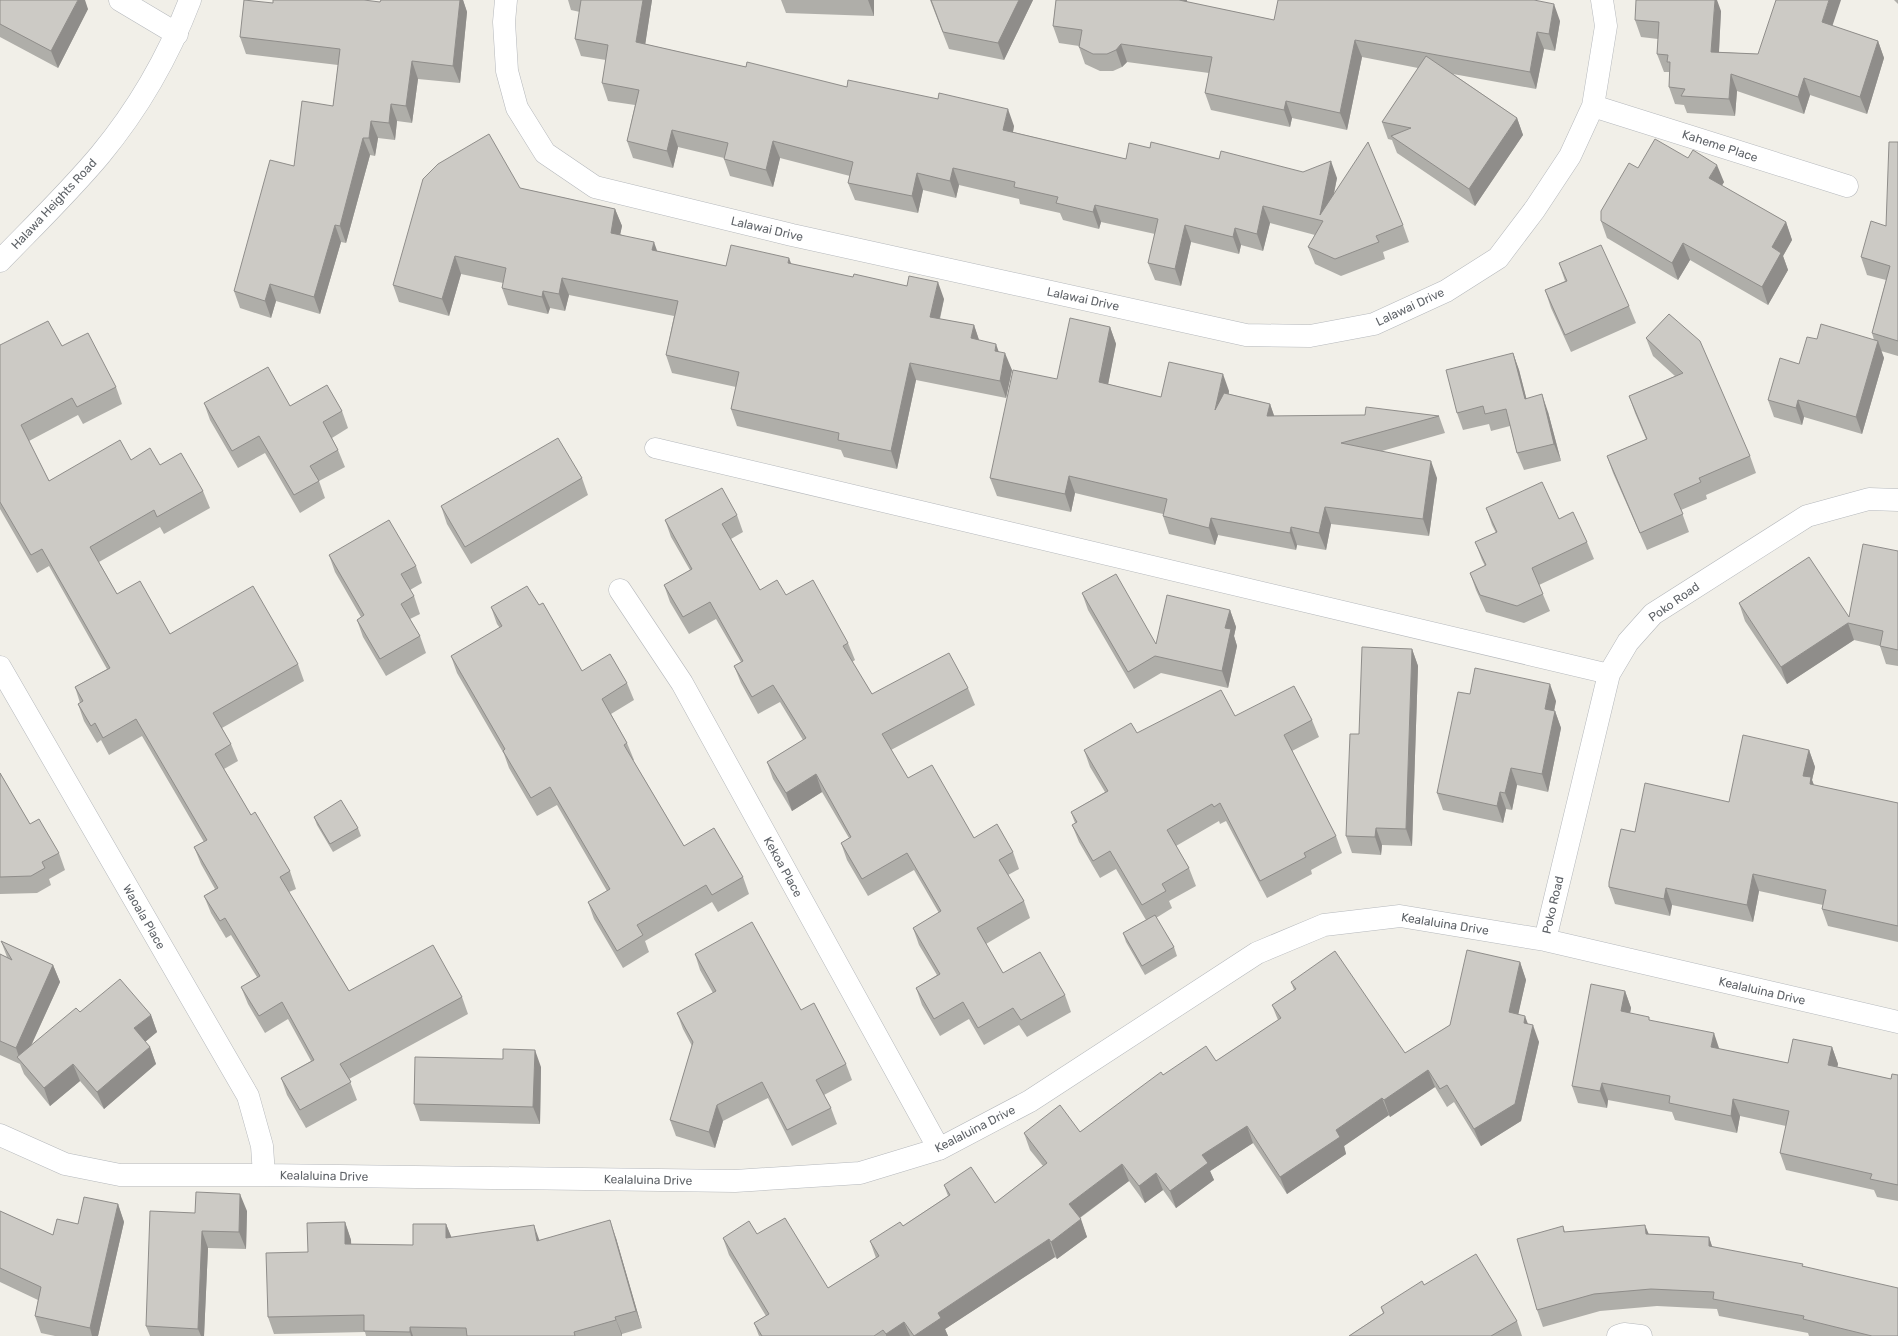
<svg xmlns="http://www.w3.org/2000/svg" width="1898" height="1336" font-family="Rubik,sans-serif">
  <rect width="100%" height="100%" fill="#f1efe8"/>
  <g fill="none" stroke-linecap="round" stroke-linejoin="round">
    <defs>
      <path id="service" d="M655 448 1609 674"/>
      <path id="minor" d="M120 0 177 34
        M506 0 504 22 507 71 517 108 545 153 595 187 792 235 1246 335 1310 336 1374 324 1446 291 1498 258 1535 209 1570 156 1593 106 1606 26 1602 0
        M1593 106 1847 186
        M620 590 682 683 939 1149
        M0 667 248 1096 262 1146 264 1175
        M1545 940 1609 674 1628 642 1653 614 1807 516 1869 499 1898 500
        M0 1135 65 1164 120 1175H264L735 1181 860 1173 939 1149 1030 1101 1257 953 1324 925 1400 916 1545 940 1898 1022
        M1618 1336 1624 1334 1641 1336"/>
      <path id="tertiary" d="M0 261C34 226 69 192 100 155 138 109 169 55 190 0"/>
    </defs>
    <use href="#service" stroke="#b5b8bc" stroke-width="21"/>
    <use href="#minor" stroke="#b5b8bc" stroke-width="23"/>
    <use href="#tertiary" stroke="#b5b8bc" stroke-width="23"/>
    <use href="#service" stroke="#fff" stroke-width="20"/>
    <use href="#minor" stroke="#fff" stroke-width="22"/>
    <use href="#tertiary" stroke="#fff" stroke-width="22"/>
  </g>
  <path fill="#afaea9" d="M0 0 88 9 58 68 0 37Z
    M381 0H463L467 12 460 83 418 79 412 123 397 121 395 140 378 138 375 156 370 155 346 243 341 242 320 314 276 301 271 318 240 308 234 291 294 166 333 106 338 65 246 54 240 37 273 3 380 2Z
    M568 0H652L645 44 746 67 847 87 1014 126 1013 132 1126 159 1150 148 1219 159 1337 178 1334 194 1403 225 1409 242 1383 252 1385 259 1341 276 1315 264 1308 247 1315 235 1270 223 1263 251 1241 245 1239 254 1191 242 1181 286 1155 280 1148 263 1155 234 1101 222 1099 229 1063 220 1060 213 1020 204 1019 199 959 185 956 198 923 190 918 213 855 200 848 183 850 176 780 158 773 187 730 176 724 159V158L678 147 673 168 633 158 627 141 635 105 608 101 602 83 606 60 581 56 575 39 580 12 571 10Z
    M781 0H874V16L786 13Z
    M930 0H1033L1004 60 949 49Z
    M1056 0H1187V2L1274 20 1560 21 1555 51 1544 49 1536 89 1453 74 1517 118 1523 135 1475 206 1397 153 1392 140 1388 139 1382 122 1418 68 1362 57 1347 130 1292 118 1290 127 1211 110 1205 93 1209 73 1127 62 1122 67 1113 71H1100L1085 64 1079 47V46L1059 43 1053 26Z
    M1894 0H1898V4Z
    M1721 11 1719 52 1758 54 1833 26 1878 41 1884 58 1867 114 1810 95 1804 114 1737 91 1735 116 1687 113 1684 105 1675 104 1669 87 1670 72H1664L1657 54 1658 39 1641 37 1635 20Z
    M1898 142V356L1881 351 1884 358 1862 434 1804 417 1802 425 1774 417 1768 400 1799 364 1817 339 1874 340 1872 333 1886 280 1867 275 1861 257 1886 226Z
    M1638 168 1724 182 1721 186 1786 222 1792 240 1783 256 1788 270 1768 305 1690 260 1678 280 1607 238 1601 221Z
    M520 188 615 209 622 226 620 234 657 251 726 266 791 264 944 299 940 319 974 325 979 340 999 352 1012 370 1006 398 916 380 897 469 844 457 841 450 737 426 731 409 736 387 672 373 666 355 674 316 569 295 565 311 550 308 548 314 508 305 502 288 503 283 461 274 449 316 399 302 393 285Z
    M1559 263 1629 306 1636 323 1571 352 1551 308 1545 290 1565 281Z
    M1669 314 1750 456 1756 473 1706 495 1707 499 1681 510 1689 532 1647 550 1613 473 1607 456 1646 439 1635 413 1629 396 1675 376 1653 356 1646 338Z
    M1110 327 1116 344 1108 384 1161 397 1229 391V394L1270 404 1274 416H1439L1445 433 1382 451 1437 478 1429 536 1331 524 1326 550 1297 545 1296 550 1218 535 1215 545 1169 534 1163 516V514L1075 493 1071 512 997 496 990 478 1057 379Z
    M0 345 62 346 116 387 122 404 83 424 78 415 29 441 49 481 131 460 160 465 203 491 210 508 164 534 160 527 99 562 117 594 170 634 298 664 304 681 222 728 231 744 238 761 224 769 251 815 290 871 296 889 289 892 349 991 462 997 468 1014 349 1079 357 1100 306 1128 287 1095 281 1078 311 1061 288 1019 265 1033 248 1004 241 987 257 977 231 935 226 938 211 913 204 896 215 889 201 864 194 847 204 842 142 736 109 755 101 740 97 743 84 721 78 704 80 703 75 687 107 669 49 566 37 573 0 509Z
    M1513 353 1519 370 1526 398 1548 412 1561 461 1524 470 1517 453 1510 426 1491 431 1489 424 1463 430 1457 413Z
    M204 403 290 406 342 411 348 428 332 438 338 450 345 467 319 481 325 498 300 513 265 453 238 468 210 420Z
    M582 478 588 495 471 564 447 524 441 506Z
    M1486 508 1587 542 1594 559 1539 585 1550 611 1524 623 1486 612 1476 590 1470 573 1485 566 1482 560 1475 542 1496 533 1492 525Z
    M737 515 743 532 731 539 760 590 786 595 848 643 855 660 852 662 872 694 968 688 975 705 891 750 908 778 974 838 1013 852 1019 869 1008 875 1024 901 1030 918 986 944 1003 973 1065 995 1071 1012 1027 1037 1019 1025 984 1045 969 1019 940 1036 922 1005 916 988 937 975 919 945 913 928 939 913 914 870 868 896 847 860 841 843 849 838 822 792 792 811 773 779 767 762 803 740 780 702 758 714 741 683 734 666 741 662 716 619 689 634 670 602 664 585 690 570 671 537 665 520Z
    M1898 551V666L1886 664 1880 646 1854 640 1787 684 1745 621 1739 603 1849 617Z
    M329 555 416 566 422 583 410 590 414 596 420 614 410 619 420 636 426 653 386 676 363 637 357 620 361 617 335 572Z
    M1082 593 1156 644 1230 610 1236 627 1234 636 1237 646 1228 688 1161 673 1134 689 1088 610Z
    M539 605 582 671 627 683 634 700 611 714 627 743 634 760H633L684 846 743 877 749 894 718 912 712 902 645 941 649 952 623 968 594 919 588 902 607 891 557 805 537 816 509 768 504 754 457 673 451 656 500 628 497 624 491 607Z
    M1412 649 1418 666 1412 846 1382 845 1381 855 1352 853 1346 836 1359 734Z
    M1470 694 1556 701 1554 711H1555L1561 728 1548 792 1517 785 1512 810 1506 809 1503 823 1443 810 1437 793Z
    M1235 716 1312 720 1319 737 1292 751 1336 836 1342 853 1311 870 1312 874 1267 898 1226 821 1220 824 1219 821 1176 846 1189 868 1196 886 1169 901 1172 908 1156 918 1174 947 1177 956 1145 975 1126 942 1123 933 1146 920 1116 869 1100 878 1079 842 1072 825 1075 823 1071 812 1105 792 1090 767 1084 750 1137 733Z
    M1809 750 1815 767 1812 780 1814 785 1898 803V942L1828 926 1822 909 1823 905 1759 891 1753 922 1672 905 1670 916 1615 904 1609 887 1635 832 1729 802Z
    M0 773 30 824 59 853 65 870 49 879 51 885 37 893 0 894Z
    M314 817 358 828 361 836 333 852 317 825Z
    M1 941 53 965 60 982 31 1046 80 1012 151 1015 157 1032 145 1042 150 1047 156 1064 104 1109 80 1081 50 1106 24 1074 20 1064 0 1055V954L7 957Z
    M695 954 801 1010 846 1064 852 1080 824 1095 831 1108 837 1124 792 1146 768 1098 723 1121 715 1148 676 1136 670 1120 692 1046 683 1029 677 1013 713 993 700 970Z
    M1520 962 1526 980 1518 1014 1528 1024 1539 1042 1521 1121 1481 1146 1454 1102 1447 1107 1435 1087 1390 1117 1389 1115 1344 1146 1346 1154 1287 1194 1253 1143 1210 1171 1214 1180 1176 1208 1163 1190 1145 1203 1129 1181 1080 1218 1087 1237 1057 1259 1055 1257 945 1329 948 1336H759L754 1323 766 1316 729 1255 723 1238 757 1234 828 1288 876 1258 870 1241 903 1226 948 1196 944 1185 995 1203 1043 1166 1030 1150 1024 1133 1080 1132 1163 1075 1216 1061 1278 1020 1272 1005 1294 990 1291 982 1405 1053 1450 1025Z
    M1625 991 1631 1008 1630 1013 1651 1021 1720 1049 1788 1063 1832 1047 1838 1064 1837 1067 1891 1079 1898 1075V1201L1877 1197 1874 1190 1786 1170 1780 1153 1786 1126 1740 1116 1737 1133 1675 1120 1672 1112 1608 1100 1607 1108 1578 1103 1572 1086Z
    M541 1067 540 1124 420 1121 414 1104Z
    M118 1204 124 1222 98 1336H55L41 1333 35 1316 38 1300 0 1282V1211L53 1235 78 1224Z
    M247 1211 246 1249 208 1248 204 1336H150L146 1326 195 1213Z
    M345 1222 351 1240V1244L413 1245 446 1224 451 1237 540 1240 616 1238 642 1328 622 1334V1336H366L365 1332 274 1334 268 1317 308 1252Z
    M1563 1226 1565 1232 1649 1234 1709 1237 1712 1247 1803 1266 1898 1336H1809L1808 1333 1719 1316 1717 1309 1657 1306 1600 1311 1543 1327 1537 1310Z
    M1424 1285 1517 1321 1522 1336H1349L1383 1313 1381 1307Z"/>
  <path fill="#8f8d8a" d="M78 0H85L88 9 58 68 51 51Z
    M460 0H463L467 12 460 83 453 66Z
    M643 0H652L643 59 636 42Z
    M868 0H874V16Z
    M1019 0H1033L1004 60 998 43Z
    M1179 0H1187L1185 17Z
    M1715 0H1717L1721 11 1718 69 1711 52Z
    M1829 0H1841L1828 39 1822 22Z
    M1554 4 1560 21 1555 51 1549 34Z
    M1537 32 1544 49 1536 89 1530 72Z
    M1355 40 1362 57 1347 130 1340 113Z
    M1878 41 1884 58 1867 114 1860 97Z
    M1121 44 1127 62 1122 67 1116 50Z
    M412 61 418 79 412 123 406 106Z
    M1731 74 1737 91 1735 116 1729 99Z
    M1804 78 1810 95 1804 114 1798 97Z
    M1286 101 1292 118 1290 127 1284 110Z
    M391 104 397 121 395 140 389 123Z
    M1008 109 1014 126 1010 147 1003 130Z
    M1517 118 1523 135 1475 206 1469 189Z
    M371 121 378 138 375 156 369 138Z
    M672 130 678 147 673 168 667 151Z
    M363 138 370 155 346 243 340 226Z
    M773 141 780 158 773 187 766 170Z
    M1331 161 1337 178 1326 230 1323 221 1320 215Z
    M1717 165 1724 182 1716 196 1709 178Z
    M953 168 959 185 956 198 950 181Z
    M917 173 923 190 918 213 912 196Z
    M1095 205 1101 222 1099 229 1093 212Z
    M1263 206 1270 223 1263 251 1257 234Z
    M615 209 622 226 617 250 611 233Z
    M1786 222 1792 240 1783 256 1788 270 1768 305 1762 287 1772 247Z
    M335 225 341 242 320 314 314 297Z
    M1185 225 1191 242 1181 286 1175 269Z
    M1235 228 1241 245 1239 254 1233 237Z
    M654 242 660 259 652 250Z
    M1683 243 1690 260 1678 280 1672 263Z
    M455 256 461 274 449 316 442 299Z
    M789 258 796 276 788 263Z
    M562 278 569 295 565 311 559 294Z
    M938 282 944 299 936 334 930 317Z
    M270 284 276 301 271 318 265 301Z
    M543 291 550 308 548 314 542 297Z
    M974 325 980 343 971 338Z
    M1110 327 1116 344 1105 400 1099 382Z
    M1878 341 1884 358 1862 434 1856 417Z
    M996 344 1002 361 995 351Z
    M1005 353 1012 370 1006 398 1000 381Z
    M1513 353 1519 370 1531 416 1525 399Z
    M910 363 916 380 897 469 891 451Z
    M1223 374 1229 391 1221 427 1215 410Z
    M1542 394 1548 412 1561 461 1554 444Z
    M1798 400 1804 417 1802 425 1796 408Z
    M1270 404 1276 421 1267 416Z
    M1431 461 1437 478 1429 536 1423 519Z
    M1069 476 1075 493 1071 512 1065 494Z
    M1325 507 1331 524 1326 550 1319 533Z
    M1211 518 1218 535 1215 545 1209 528Z
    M1291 527 1297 545 1296 550 1290 533Z
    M1230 610 1236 627 1234 636 1237 646 1228 688 1222 671 1225 628Z
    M1848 623 1854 640 1787 684 1781 667Z
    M1412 649 1418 666 1412 846 1406 829Z
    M1550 684 1556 701 1551 726 1545 709Z
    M1555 711 1561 728 1548 792 1542 774Z
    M1809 750 1815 767 1812 780 1817 794 1803 776Z
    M1511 768 1517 785 1512 810 1505 793Z
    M816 774 822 792 792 811 786 793Z
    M1500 792 1506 809 1503 823 1497 806Z
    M1376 828 1382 845 1381 855 1375 837Z
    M1753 874 1759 891 1753 922 1747 905Z
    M1666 888 1672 905 1670 916 1664 899Z
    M1520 962 1526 980 1515 1029 1509 1012Z
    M53 965 60 982 23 1063 20 1060 16 1048Z
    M1625 991 1631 1008 1627 1029 1621 1011Z
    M151 1015 157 1032 140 1046 134 1028Z
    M1525 1016 1531 1032 1533 1025 1539 1042 1521 1121 1481 1146 1474 1129 1524 1023Z
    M1714 1033 1720 1051 1711 1047Z
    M150 1047 156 1064 104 1109 97 1092Z
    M1832 1047 1838 1064 1834 1083 1828 1065Z
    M535 1050 541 1067 540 1124 533 1107Z
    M73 1064 80 1081 50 1106 44 1088Z
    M1428 1070 1435 1087 1390 1117 1384 1100Z
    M1602 1083 1608 1100 1607 1108 1600 1091Z
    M1382 1098 1389 1115 1344 1146 1346 1154 1287 1194 1280 1177 1336 1130Z
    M1733 1099 1740 1116 1737 1133 1731 1116Z
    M717 1105 723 1121 715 1148 709 1132Z
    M1247 1126 1253 1143 1210 1171 1214 1180 1176 1208 1170 1191 1202 1155Z
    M1122 1164 1129 1181 1075 1221 1069 1204Z
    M1156 1173 1163 1190 1145 1203 1139 1186Z
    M240 1194 247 1211 246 1249 239 1232Z
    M118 1204 124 1222 98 1336H92L90 1328Z
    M1081 1219 1087 1237 1057 1259 1051 1242Z
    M610 1220 616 1238 642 1328 636 1311Z
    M345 1222 351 1240 352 1261 345 1244Z
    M446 1224 453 1241 446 1238Z
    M534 1225 540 1242 537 1241Z
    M1645 1225 1652 1242 1646 1234Z
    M202 1231 208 1248 204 1336H201L198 1329Z
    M1709 1237 1715 1255 1709 1246Z
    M1049 1239 1055 1257 945 1329 948 1336H914L938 1313Z
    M615 1317 622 1334V1336L616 1320Z
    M904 1322 910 1336H886V1334Z
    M410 1327 413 1336H411L410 1332Z"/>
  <path fill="#cccac5" stroke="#8f8d8a" d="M0 0H78L51 51 0 24Z
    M244 0 273 3V0H364L380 2 381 0H460L453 66 412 61 406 106 391 104 389 123 371 121 369 138H363L340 226 335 225 314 297 270 284 265 301 234 291 270 160 294 166 302 101 333 106 340 49 240 37Z
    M581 0H643L636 42 746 67 747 62 847 87 848 80 938 99 939 93 1008 109 1003 130 1126 159 1129 143 1150 148 1151 142 1219 159 1221 151 1303 172 1331 161 1320 215 1368 142 1403 225 1376 236 1379 242 1335 259 1308 247 1323 221 1263 206 1257 234 1235 228 1233 237 1185 225 1175 269 1148 263 1158 219 1095 205 1093 212 1056 203 1058 197 1014 187 1015 182 953 168 950 181 917 173 912 196 848 183 853 162 773 141 766 170 724 159 728 143 672 130 667 151 627 141 639 90 602 83 608 45 575 39Z
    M931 0H1019L998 43 943 32Z
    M1056 0H1179L1274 20 1278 0H1534L1554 4 1549 34 1537 32 1530 72 1355 40 1340 113 1286 101 1284 110 1205 93 1212 57 1121 44 1116 50 1107 54H1093L1079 47 1082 30 1053 26Z
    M1636 0H1715L1711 52 1758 54 1776 0H1829L1822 22 1878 41 1860 97 1804 78 1798 97 1731 74 1729 99 1681 96 1685 89 1669 87 1670 62H1667L1668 55 1657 54 1659 22 1635 20Z
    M1426 56 1517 118 1469 189 1391 136 1411 128 1382 122Z
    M489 134 520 188 615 209 611 233 654 242 652 250 726 266 731 245 789 258 788 263 853 277 854 274 907 286 909 276 938 282 930 317 974 325 971 338 996 344 995 351 1005 353 1000 381 910 363 891 451 838 440 839 433 731 409 739 372 666 355 678 301 562 278 559 294 543 291 542 297 502 288 506 268 455 256 442 299 393 285 423 179 438 164Z
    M1655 139 1688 158 1693 150 1717 165 1709 178 1786 222 1772 247 1781 253 1762 287 1683 243 1672 263 1601 221V211L1629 163 1638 168Z
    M1889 142H1898V341L1872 333 1890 266 1861 257 1871 221 1886 226Z
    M1601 245 1629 306 1565 335 1545 290 1567 281 1559 263Z
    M1669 314 1700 341 1750 456 1699 478 1701 482 1674 494 1683 514 1640 533 1607 456 1647 439 1629 396 1683 373 1646 338Z
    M1070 318 1110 327 1099 382 1161 397 1169 362 1223 374 1215 410 1224 393 1270 404 1267 416 1365 415 1366 407 1439 416 1341 443 1431 461 1423 519 1325 507 1319 533 1291 527 1290 533 1211 518 1209 528 1163 516 1167 499 1069 476 1065 494 990 478 1013 370 1057 379Z
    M48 321 62 346 88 333 116 387 77 407 72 398 21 425 49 481 120 440 131 460 150 448 160 465 181 453 203 491 157 517 154 510 90 547 117 594 140 581 170 634 253 586 298 664 213 713 231 744 215 754 251 815 255 812 290 871 280 877 349 991 433 945 462 997 340 1064 351 1082 300 1110 281 1078 314 1060 282 1002 259 1016 241 987 260 976 225 918 220 921 204 896 218 888 194 847 207 840 136 719 103 738 95 723 91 726 78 704 83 701 75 687 110 668 42 549 31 555 0 502V345Z
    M1821 324 1878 341 1856 417 1798 400 1796 408 1768 400 1780 358 1799 364 1807 337 1817 339Z
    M1513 353 1525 399 1542 394 1554 444 1517 453 1506 409 1485 414 1483 406 1457 413 1446 370Z
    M268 367 290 406 327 385 342 411 323 422 338 450 310 466 319 481 294 495 259 436 232 451 204 403Z
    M558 438 582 478 465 547 441 506Z
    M1542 482 1559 519 1573 512 1587 542 1532 568 1543 594 1517 606 1480 595 1470 573 1486 565 1475 542 1497 532 1486 508Z
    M722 488 737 515 722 524 760 590 777 580 786 595 813 580 848 643 843 646 872 694 949 653 968 688 882 734 908 778 932 765 974 838 997 824 1013 852 999 860 1024 901 977 928 1003 973 1040 952 1065 995 1021 1020 1013 1008 978 1028 963 1002 934 1019 916 988 940 974 913 928 941 911 907 853 862 879 841 843 851 837 816 774 786 793 767 762 806 738 773 685 752 697 734 666 743 661 710 602 683 617 664 585 692 569 665 520Z
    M389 520 416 566 401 574 414 596 401 604 420 636 380 659 357 620 364 615 329 555Z
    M1863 544 1898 551V650L1880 646 1883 631 1848 623 1781 667 1739 603 1809 557 1849 617Z
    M1116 574 1156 644 1167 595 1230 610 1225 628 1231 629 1222 671 1155 656 1128 672 1082 593Z
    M527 586 539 605 543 603 582 671 610 654 627 683 602 699 627 743 624 745 684 846 714 828 743 877 712 895 706 885 637 925 643 935 617 951 588 902 610 889 550 787 531 798 503 751 505 749 451 656 502 626 491 607Z
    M1362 647 1412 649 1406 829 1376 828 1375 837 1346 836 1350 734H1359Z
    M1475 668 1550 684 1545 709 1555 711 1542 774 1511 768 1505 793 1500 792 1497 806 1437 793 1458 692 1470 694Z
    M1294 686 1312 720 1284 735 1336 836 1304 853 1306 857 1260 881 1220 803 1214 807 1212 804 1167 830 1189 868 1162 884 1166 891 1142 905 1110 851 1093 861 1072 825 1077 822 1071 812 1108 791 1084 750 1131 723 1137 733 1221 690 1235 716Z
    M1743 735 1809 750 1803 776 1811 777 1810 784 1898 803V926L1822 909 1826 890 1753 874 1747 905 1666 888 1664 899 1609 887V882L1621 829 1635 832 1645 783 1729 802Z
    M0 773 30 824 39 819 59 853 42 862 45 868 31 876 0 877Z
    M341 800 358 828 330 844 314 817Z
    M1155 915 1174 947 1142 966 1123 933Z
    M752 922 801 1010 814 1003 846 1064 816 1080 831 1108 787 1130 762 1082 717 1105 709 1132 670 1120 693 1042 677 1013 716 991 695 954Z
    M1 941 53 965 16 1048 0 1041V954L12 960Z
    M1467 950 1520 962 1509 1012 1525 1016 1524 1023 1533 1025 1515 1104 1474 1129 1447 1085 1440 1089 1428 1070 1384 1100 1382 1098 1336 1130 1340 1137 1280 1177 1247 1126 1202 1155 1208 1163 1170 1191 1156 1173 1139 1186 1122 1164 1069 1204 1081 1219 1051 1242 1049 1239 938 1313 941 1318 914 1336 904 1322 886 1334 883 1330 874 1336H762L754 1323 769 1314 723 1238 749 1221 757 1234 785 1218 828 1288 879 1256 870 1241 900 1222 903 1226 950 1195 944 1185 971 1167 995 1203 1047 1163 1024 1133 1060 1105 1080 1132 1161 1072 1163 1075 1206 1046 1216 1061 1281 1018 1272 1005 1296 989 1291 982 1335 951 1405 1053 1450 1025Z
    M120 979 151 1015 134 1028 150 1047 97 1092 73 1064 44 1088 17 1057 76 1008 80 1012Z
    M1591 984 1625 991 1621 1011 1649 1017V1020L1714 1033 1711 1047 1788 1063 1793 1039 1832 1047 1828 1065 1891 1079 1892 1074 1898 1075V1185L1870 1179 1872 1174 1780 1153 1789 1111 1733 1099 1731 1116 1669 1103 1670 1096 1602 1083 1600 1091 1572 1086Z
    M503 1049 535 1050 533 1107 414 1104 415 1057 503 1059Z
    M196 1192 240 1194 239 1232 202 1231 198 1329 146 1326 150 1211 195 1213Z
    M84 1197 118 1204 90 1328 35 1316 41 1287 0 1268V1211L53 1235 57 1219 78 1224Z
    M610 1220 636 1311 615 1317 616 1320 574 1332 575 1336H467L466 1328 410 1327V1332L364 1331V1315L268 1317 266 1253 308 1252 307 1223 345 1222V1244L413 1245V1224H446V1238L534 1225 537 1241Z
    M1645 1225 1646 1234 1709 1237V1246L1803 1264 1802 1266 1898 1288V1336H1872L1803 1319 1804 1316 1713 1299 1714 1292 1651 1289 1594 1294 1537 1310 1517 1239 1563 1226 1564 1232Z
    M1476 1254 1517 1321 1491 1336H1349L1384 1313 1381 1307 1422 1281 1424 1285Z"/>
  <g text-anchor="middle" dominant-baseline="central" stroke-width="3.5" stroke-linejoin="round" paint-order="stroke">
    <g font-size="12" fill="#5f6368" stroke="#fff">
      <text transform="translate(1720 146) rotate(18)">Kaheme Place</text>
      <text transform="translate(54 204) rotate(-47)">Halawa Heights Road</text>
      <text transform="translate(767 229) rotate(13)">Lalawai Drive</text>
      <text transform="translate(1083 299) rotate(12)">Lalawai Drive</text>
      <text transform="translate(1410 307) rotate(-25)">Lalawai Drive</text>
      <text transform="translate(1674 602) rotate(-35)">Poko Road</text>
      <text transform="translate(783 867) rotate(61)">Kekoa Place</text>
      <text transform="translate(1553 905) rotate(-77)">Poko Road</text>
      <text transform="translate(144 917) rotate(60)">Waoala Place</text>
      <text transform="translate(1445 924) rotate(9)">Kealaluina Drive</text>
      <text transform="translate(1762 991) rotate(13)">Kealaluina Drive</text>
      <text transform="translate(975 1129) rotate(-27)">Kealaluina Drive</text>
      <text transform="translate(324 1176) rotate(1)">Kealaluina Drive</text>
      <text transform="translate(648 1180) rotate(1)">Kealaluina Drive</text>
    </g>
  </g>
</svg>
